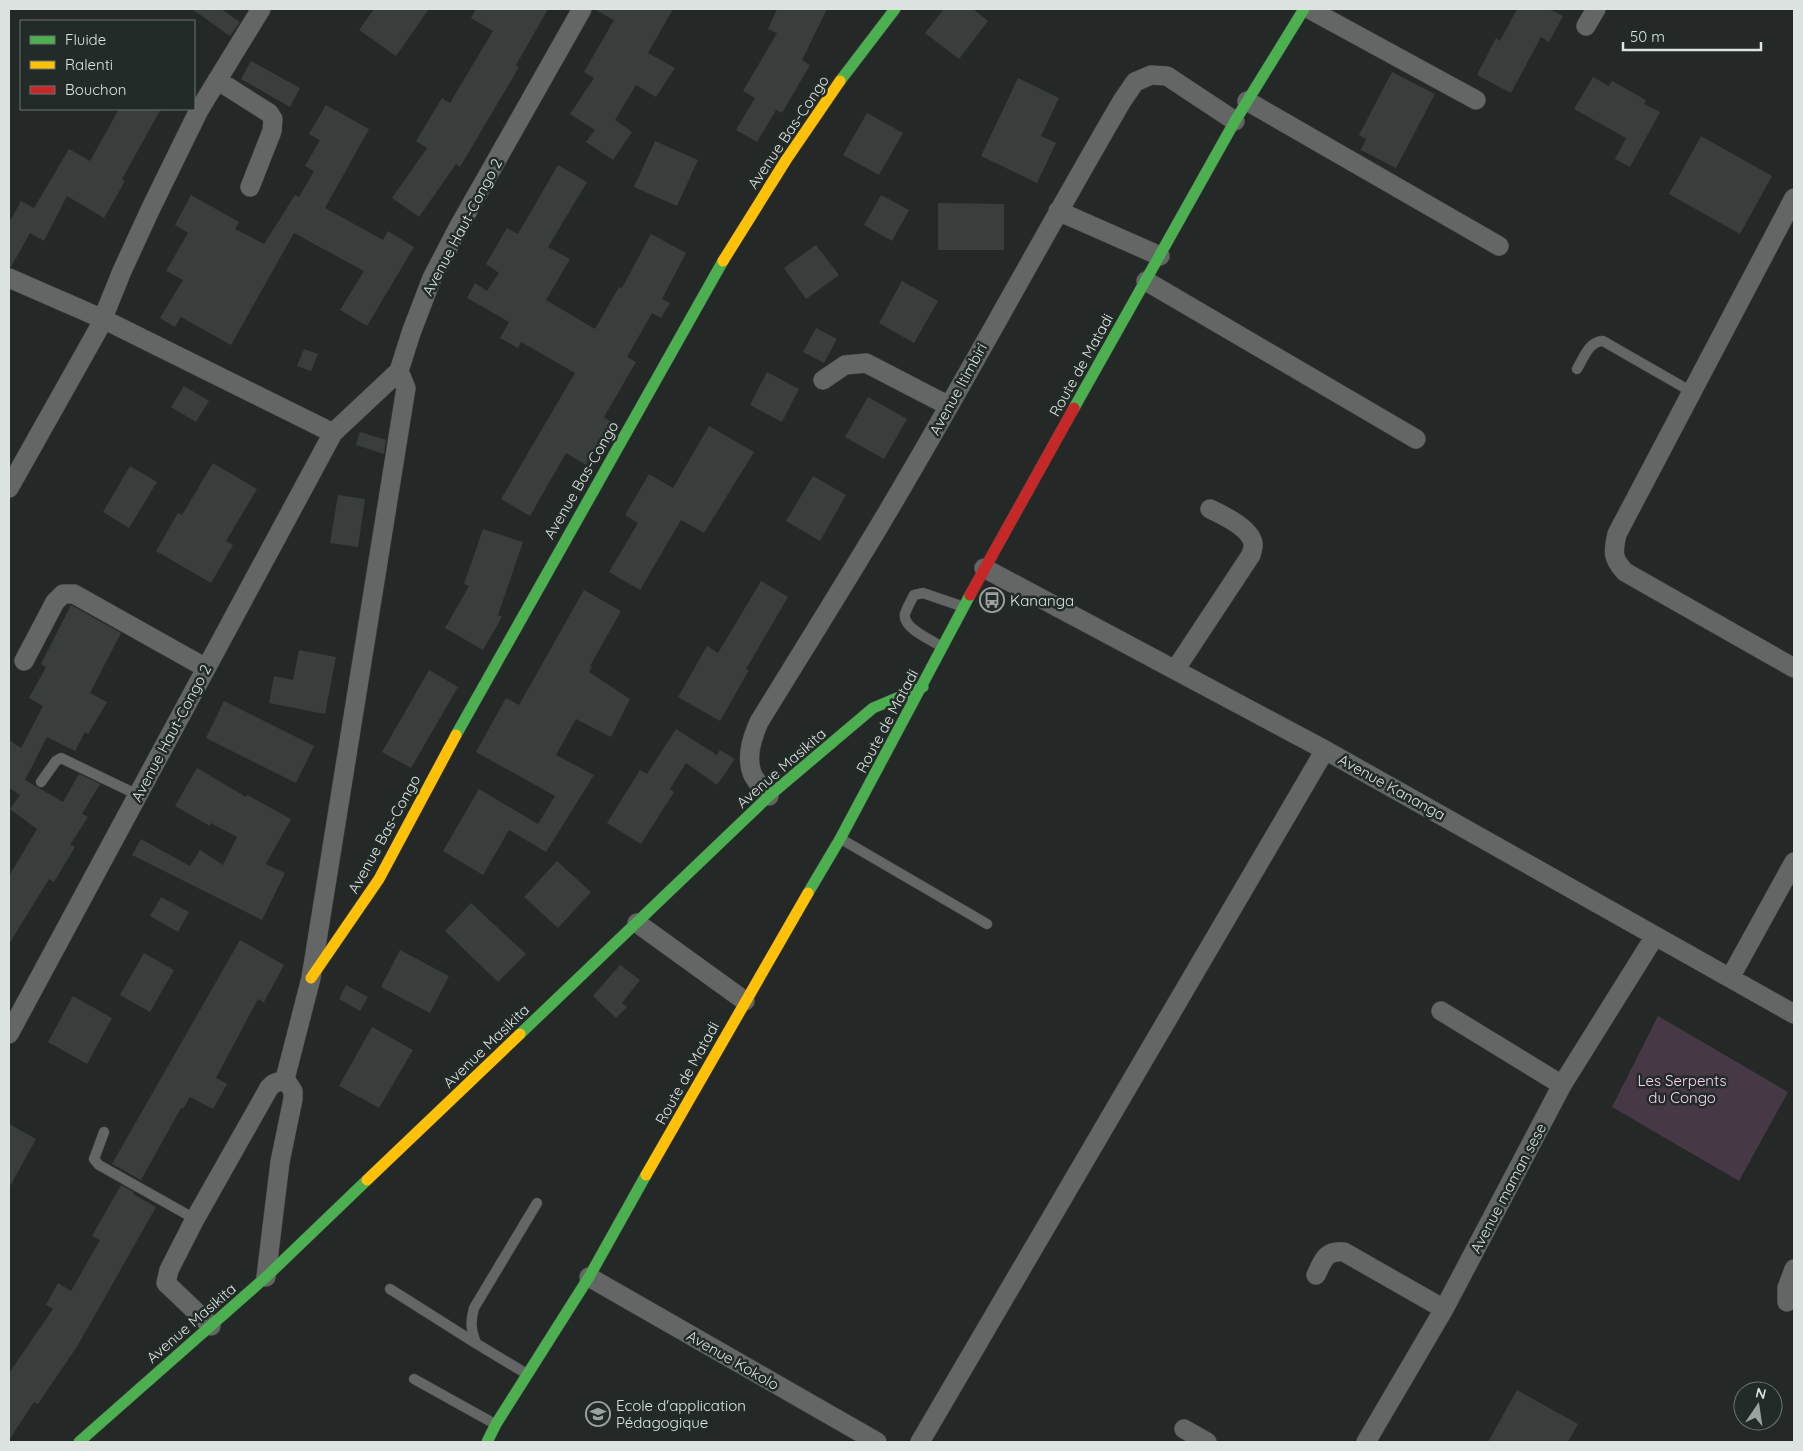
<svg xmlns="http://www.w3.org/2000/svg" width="1803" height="1451" font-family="Quicksand,sans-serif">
  <rect width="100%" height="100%" fill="#242927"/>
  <path fill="#463844" d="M1658 1016 1788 1092 1739 1181 1612 1107Z"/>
  <path fill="#393e3c" d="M192 9H221L240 22 230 36Z
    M374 9H429L396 56 359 30Z
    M476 9H548L516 65 519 67 460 167 456 164 419 217 392 198 427 148 416 141 442 98 450 103 493 31 471 18Z
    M594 9H673L648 53 675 68 656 97 636 85 615 120 632 132 613 160 586 142 595 130 570 114 594 78 584 72 614 20Z
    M777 9H827L802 60 810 65 782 113 776 110 757 142 736 130 755 98 743 91 777 33 768 29Z
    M944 9H973L988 21 959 59 925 33Z
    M1517 9H1549L1563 16 1549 42 1541 37 1511 93 1477 75 1496 38 1500 41Z
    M251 61 300 88 290 107 241 79Z
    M1392 72 1435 94 1396 168 1361 150 1366 139 1359 135Z
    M1593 77 1609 86 1612 81 1646 100 1644 104 1660 112 1630 167 1615 159 1626 138 1574 109Z
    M1018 78 1059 98 1041 136 1056 143 1037 183 981 156Z
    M326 105 369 129 325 208 383 240 388 231 414 247 367 326 340 310 364 271 294 233 231 345 181 317 175 327 160 318 183 280 166 271 188 233 175 225 191 195 239 222 235 229 264 244 295 195 299 197 314 171 305 166 320 140 309 134Z
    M119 109H161L122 179 125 181 104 218 67 196 44 241 30 233 11 267H9V223L21 201 34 208 69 149 90 161Z
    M867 113 903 133 879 175 843 155Z
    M1701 136 1772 176 1740 234 1669 194Z
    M655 141 698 160 677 206 634 187Z
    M558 165 587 182 548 247 570 259 546 300 595 329 619 287 622 288 651 234 686 253 662 299 670 303 661 318 652 313 627 357 636 362 604 417 611 422 586 465 566 453 530 516 501 499 575 373 521 342 518 348 500 338 509 322 467 298 475 283 487 291 499 273 486 264 507 228 518 234Z
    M881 195 909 210 892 241 864 225Z
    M938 203 1004 204V250H938Z
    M816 245 839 275 806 299 784 268Z
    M902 281 938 301 914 343 879 323Z
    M816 328 837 339 824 363 803 352Z
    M304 349 318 354 311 371 297 366Z
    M767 372 799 389 782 422 750 405Z
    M184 386 209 401 196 422 171 407Z
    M868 397 907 419 884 459 845 437Z
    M709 426 754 452 704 533 681 520 640 590 609 572 638 523 625 515 649 474 673 488Z
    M360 432 386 440 384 454 356 445Z
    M213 463 257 489 226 541 233 545 211 583 156 551 178 513 182 515Z
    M130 466 157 482 129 528 103 512Z
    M813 476 846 495 820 541 786 521Z
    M338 495 365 499 358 547 330 543Z
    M483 529 523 542 498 615 502 617 483 650 445 628 469 586 464 584Z
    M761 581 788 597 746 669 749 670 720 721 678 697 707 646 718 653Z
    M584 590 621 611 590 666 592 667 589 672 630 699 611 737 576 719 556 755 594 775 546 852 509 830 483 875 443 851 479 789 538 824 555 796 476 752 506 698 519 705Z
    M71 605 121 633 90 693 107 702 88 734 85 732 75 751 47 737 25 780 63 802 79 774 100 784 82 814 88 817 70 845 75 847 54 882 49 879 9 944V876L37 829 10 809 20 795 9 788V740L21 748 43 706 29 698 46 667 41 664Z
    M299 650 336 657 325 714 269 703 274 676 293 680Z
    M429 670 458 687 411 768 382 752Z
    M224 701 314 746 296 783 206 738Z
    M676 729 717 755 720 750 735 759 717 785 686 763 670 789 674 792 641 844 607 823 640 770 647 774Z
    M197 768 246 797 247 795 291 819 266 864 285 873 262 920 132 855 141 839 190 866 200 850 223 865 237 837 211 823 210 826 175 806Z
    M557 861 591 892 558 928 524 897Z
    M161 897 189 912 178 932 150 916Z
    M471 903 526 954 498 982 445 931Z
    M240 940 284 965 264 1002 258 999 216 1078 227 1084 213 1109 190 1097 183 1109 181 1108 141 1180 112 1164Z
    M400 950 449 976 430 1013 381 987Z
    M144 953 174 970 150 1012 120 995Z
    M620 965 640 980 622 1003 627 1007 616 1018 593 996Z
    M346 985 368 997 360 1011 339 999Z
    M73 996 112 1018 87 1064 48 1042Z
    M372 1027 413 1050 379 1108 339 1086Z
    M9 1124 36 1139 9 1188Z
    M121 1185 134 1192 133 1194 156 1207 78 1345 38 1404 34 1402 9 1440V1373L53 1309 46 1305 58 1283 71 1291 100 1240 92 1236Z
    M1517 1390 1578 1424 1568 1442H1488Z"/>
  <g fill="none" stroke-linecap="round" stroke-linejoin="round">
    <defs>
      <path id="lane" d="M1577 369C1583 359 1589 341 1603 341L1692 392
        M942 647C932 640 902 628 905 614 907 607 911 601 914 595L923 593 961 606
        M41 782 56 761 61 758 138 795
        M841 839 987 924
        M104 1132 94 1159 99 1165 195 1219
        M390 1289 477 1344 527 1374
        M476 1343C471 1330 470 1322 474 1308L537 1203
        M414 1379 495 1424"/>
      <path id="street" d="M1309 9 1476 100
        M1586 26 1596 9
        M217 80 269 113 273 119 272 131 250 187
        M1247 101 1499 246
        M1794 198 1617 534C1613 552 1612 558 1625 572L1794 668
        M1058 211 1160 256
        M9 278 103 319 333 433 399 371 411 333 432 278 458 228 582 9
        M1146 281 1416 439
        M823 380 845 365 866 363 949 406
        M9 488 99 328 122 271 151 208 199 110 261 9
        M984 568 1325 750 1794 1014
        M24 661 55 602 63 594H74L206 668
        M1175 670 1251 555C1252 551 1254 546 1253 543 1250 528 1223 515 1210 509
        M769 796C764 790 755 781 752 773 746 756 752 738 759 722 799 657 839 593 878 528 962 388 1039 243 1122 101L1135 82 1151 75 1167 76 1235 121
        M637 923 745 1001
        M1730 978 1794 862
        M1441 1011 1562 1085
        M9 1034 333 433
        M1316 1275C1323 1261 1325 1250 1344 1252L1444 1309
        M266 1277 280 1162 293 1099V1091L285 1079 311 978 406 388 399 371
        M589 1277 877 1442
        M1787 1302V1288L1794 1269
        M211 1326 166 1283 169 1270 195 1219 269 1088 273 1084 285 1079
        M1184 1429 1207 1442
        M920 1442 1325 750
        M1366 1442 1444 1309 1562 1085 1655 936"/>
      <path id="fast" d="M840 81 895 9
        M1074 408 1235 121 1304 9
        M456 735 723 261
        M808 893 840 839 970 595
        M520 1034 769 796 873 708 923 687
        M79 1442 266 1277 367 1180
        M487 1442 496 1424 589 1277 646 1175"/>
      <path id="slow" d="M723 261 786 160 840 81
        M311 978 379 879 456 735
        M646 1175 808 893
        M367 1180 520 1034"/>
      <path id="jam" d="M970 595 1074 408"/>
    </defs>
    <use href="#lane" stroke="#3f4442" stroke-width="11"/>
    <use href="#street" stroke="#3f4442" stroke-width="20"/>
    <use href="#fast" stroke="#3f4442" stroke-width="12"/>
    <use href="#slow" stroke="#3f4442" stroke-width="12"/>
    <use href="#jam" stroke="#3f4442" stroke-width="12"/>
    <use href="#lane" stroke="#636665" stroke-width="10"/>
    <use href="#street" stroke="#636665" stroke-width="19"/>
    <use href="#fast" stroke="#4caf50" stroke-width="11"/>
    <use href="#slow" stroke="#ffc107" stroke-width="11"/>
    <use href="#jam" stroke="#c62828" stroke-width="11"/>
  </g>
  <defs>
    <symbol id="bus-ring" viewBox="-11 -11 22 22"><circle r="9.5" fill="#222b28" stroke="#9ca2a0" stroke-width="1.5"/><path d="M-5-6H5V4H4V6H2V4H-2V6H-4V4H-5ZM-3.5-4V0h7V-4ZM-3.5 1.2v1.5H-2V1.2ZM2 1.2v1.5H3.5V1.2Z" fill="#9ca2a0"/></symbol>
    <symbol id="school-ring" viewBox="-11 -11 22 22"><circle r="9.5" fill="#222b28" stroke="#9ca2a0" stroke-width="1.5"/><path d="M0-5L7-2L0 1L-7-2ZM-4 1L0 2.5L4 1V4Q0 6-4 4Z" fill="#9ca2a0"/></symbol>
  </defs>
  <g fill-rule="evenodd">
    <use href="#bus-ring" x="978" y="586" width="28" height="28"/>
    <use href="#school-ring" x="584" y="1400" width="28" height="28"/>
  </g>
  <g text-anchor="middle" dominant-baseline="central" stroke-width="5" stroke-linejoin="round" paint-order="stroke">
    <g font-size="15" fill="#dde3e1" stroke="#222b28">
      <text transform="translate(788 132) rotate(-56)">Avenue Bas-Congo</text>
      <text transform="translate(462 227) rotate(-62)">Avenue Haut-Congo 2</text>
      <text transform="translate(1081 365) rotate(-61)">Route de Matadi</text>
      <text transform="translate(958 389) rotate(-61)">Avenue Itimbiri</text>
      <text transform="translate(581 480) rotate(-60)">Avenue Bas-Congo</text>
      <text transform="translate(887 721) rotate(-62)">Route de Matadi</text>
      <text transform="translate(171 733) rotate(-62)">Avenue Haut-Congo 2</text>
      <text transform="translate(781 768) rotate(-41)">Avenue Masikita</text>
      <text transform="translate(1392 787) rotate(29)">Avenue Kananga</text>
      <text transform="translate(384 834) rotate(-61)">Avenue Bas-Congo</text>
      <text transform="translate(486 1046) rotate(-44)">Avenue Masikita</text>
      <text transform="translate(687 1073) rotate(-61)">Route de Matadi</text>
      <text transform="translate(1508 1188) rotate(-62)">Avenue maman sese</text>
      <text transform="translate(191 1323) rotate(-41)">Avenue Masikita</text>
      <text transform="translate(733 1360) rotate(30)">Avenue Kokolo</text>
    </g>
    <g font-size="15" fill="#dde3e1" stroke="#222b28" text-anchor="start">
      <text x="1010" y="600">Kananga</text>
      <text x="616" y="1405">Ecole d'application<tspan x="616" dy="17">Pédagogique</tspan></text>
    </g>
    <g font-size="15" fill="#fdd1f7" stroke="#222b28">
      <text x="1682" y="1080">Les Serpents<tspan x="1682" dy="17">du Congo</tspan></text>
    </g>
  </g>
  <rect width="1803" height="1451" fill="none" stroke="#dde3e1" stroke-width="20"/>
  <rect x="20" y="20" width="175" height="90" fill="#222b28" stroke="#6d7572"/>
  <rect x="30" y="36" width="25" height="8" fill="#4caf50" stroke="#6d7572"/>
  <text x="65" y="45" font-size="15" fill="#dde3e1">Fluide</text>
  <rect x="30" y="61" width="25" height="8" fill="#ffc107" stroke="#6d7572"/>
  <text x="65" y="70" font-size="15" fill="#dde3e1">Ralenti</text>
  <rect x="30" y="86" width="25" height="8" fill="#c62828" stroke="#6d7572"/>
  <text x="65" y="95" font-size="15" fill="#dde3e1">Bouchon</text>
  <g transform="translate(1758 1406) rotate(13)"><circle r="24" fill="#222b28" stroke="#6d7572"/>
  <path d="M0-4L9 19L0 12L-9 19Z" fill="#9ca2a0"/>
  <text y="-8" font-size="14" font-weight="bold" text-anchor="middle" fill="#dde3e1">N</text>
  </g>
  <path d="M1623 42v8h138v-8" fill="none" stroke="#dde3e1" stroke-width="2.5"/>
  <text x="1630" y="42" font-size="15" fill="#dde3e1" stroke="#222b28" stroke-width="4" paint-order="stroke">50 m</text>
</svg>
